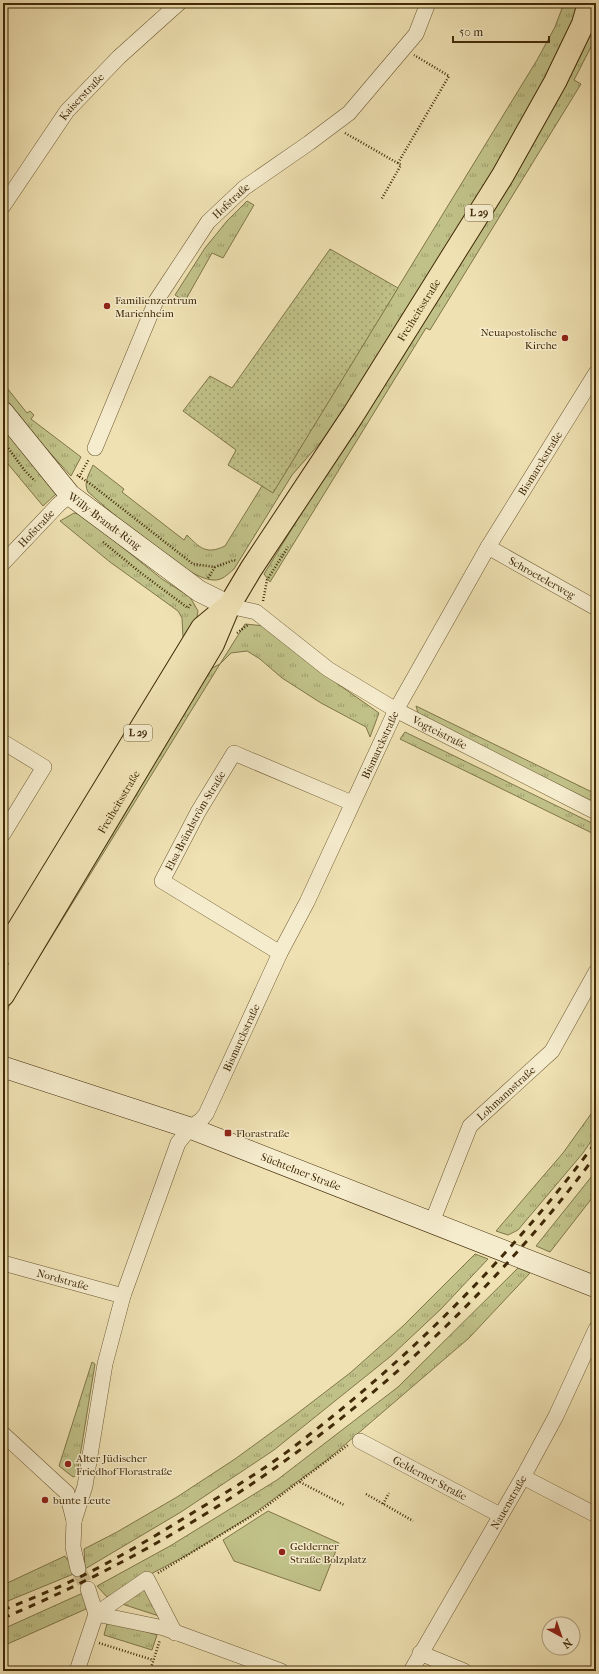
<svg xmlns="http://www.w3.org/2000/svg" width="599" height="1674" font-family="'IM FELL French Canon',serif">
  <defs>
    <pattern id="grass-tufts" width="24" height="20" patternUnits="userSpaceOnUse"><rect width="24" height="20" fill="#c0c188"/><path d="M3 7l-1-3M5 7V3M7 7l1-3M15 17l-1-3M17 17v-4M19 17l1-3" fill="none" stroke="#9e9d6d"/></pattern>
    <pattern id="park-dots" width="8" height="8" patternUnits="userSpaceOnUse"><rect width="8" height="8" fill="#c0c188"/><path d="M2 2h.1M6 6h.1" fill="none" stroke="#9e9d6d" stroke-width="1.8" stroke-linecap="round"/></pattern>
  </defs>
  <rect width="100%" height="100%" fill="#efe1b2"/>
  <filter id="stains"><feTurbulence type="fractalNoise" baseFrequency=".005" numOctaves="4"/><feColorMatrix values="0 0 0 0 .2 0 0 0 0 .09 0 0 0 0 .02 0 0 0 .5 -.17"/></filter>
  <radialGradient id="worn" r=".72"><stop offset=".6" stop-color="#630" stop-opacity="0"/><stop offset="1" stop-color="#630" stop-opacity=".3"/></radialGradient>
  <path fill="url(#grass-tufts)" stroke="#807648" d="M564 3H578L570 30 517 136 334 427 292 475 234 569C228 574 222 581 213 580 187 580 110 511 88 492 83 483 89 474 93 465L124 489 122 492 184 540 187 535C200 548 206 555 225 546L262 486 273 492 537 60 555 27Z
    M596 19V37L574 80 581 84 430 330 426 328 270 582 264 574 562 91 581 55Z
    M247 201 254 205 223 258 212 253 185 301 175 295 205 248 227 221Z
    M3 383 27 413 30 411 34 415 31 419 81 457 71 476 3 401Z
    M3 425 56 494 43 506 3 458Z
    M74 513 82 515 162 579 190 597 198 611 195 629 189 641 183 637 182 618 178 611 110 562 60 521Z
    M245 624 265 626 335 682 379 713 370 737 366 727 321 703 282 678 260 659 247 651 231 653 220 664 9 1006 3 1027V1008L10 992 195 691 212 668 220 664Z
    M416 706 596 794V803L419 716Z
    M405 732 596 825V835L400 739Z
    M596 1107V1134L583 1153 518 1230 508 1235 496 1231 563 1153Z
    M596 1171V1193L550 1252 536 1246Z
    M475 1254 488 1259 441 1309 391 1356 274 1450 181 1512 85 1569 84 1549 117 1532 177 1497 235 1459 294 1416 350 1373 403 1326Z
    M518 1268 530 1273 469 1338 327 1460 249 1517 187 1555 107 1597 97 1586 170 1546 277 1480 398 1387Z
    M92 1362 95 1364 77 1475 73 1477 59 1466Z
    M65 1556 76 1573 3 1603V1585Z
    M146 1587 162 1617 119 1603Z
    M85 1592 87 1603 86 1609 3 1646V1629Z
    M108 1620 157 1635 152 1650 104 1635Z"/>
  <path fill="url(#park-dots)" stroke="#807648" d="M330 249 398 288 273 493 228 465 236 450 183 411 210 376 232 388Z"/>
  <path fill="#c0c188" stroke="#807648" d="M268 1511 339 1543 320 1591 234 1561 223 1540Z"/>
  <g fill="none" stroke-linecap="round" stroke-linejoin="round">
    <path stroke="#ccbc90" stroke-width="15" stroke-dasharray="15 8" stroke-linecap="butt" d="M78 1569 88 1589"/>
    <defs>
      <g id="minor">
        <path id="s1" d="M3 206 67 111 119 57 179 3"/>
        <path id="s2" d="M95 448 156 301 208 222 244 188 309 143 349 113 416 34 428 3"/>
        <path id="s3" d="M488 547 596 608"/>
        <path id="s4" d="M3 563 59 504 70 495"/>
        <path id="s5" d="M229 606 256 612 328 669 396 710 596 812"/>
        <path d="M3 742 44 767 3 834"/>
        <path id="s6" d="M280 953 162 881 198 812 234 753 352 803"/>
        <path id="s7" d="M432 1222 470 1126 552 1051 596 972"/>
        <path id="s8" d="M3 1263 123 1296"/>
        <path d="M3 1434 67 1493 74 1521 73 1547 78 1569"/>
        <path id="s9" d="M360 1441 500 1515"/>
        <path d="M523 1477 596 1515"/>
        <path id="s10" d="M74 1521 85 1486 105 1364 123 1296 178 1143 190 1128 201 1120 206 1114 280 953 307 902 396 710 488 547 596 373"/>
        <path d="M96 1614 164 1628 281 1671"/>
        <path d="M96 1614 147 1579 175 1633"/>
        <path d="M420 1653 464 1671"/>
        <path d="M77 1671 96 1614 88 1589"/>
        <path id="s11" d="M411 1671 523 1477 556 1416 596 1329"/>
      </g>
      <g id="secondary">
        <path id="s12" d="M3 412 70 495 199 591 229 606"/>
        <path id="s13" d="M3 1067 190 1128 596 1287"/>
      </g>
      <g id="primary">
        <path d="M3 954 202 628 226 608"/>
        <path id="s14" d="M3 995 213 644 229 606 251 569 353 415 503 175 555 82 583 24 589 3"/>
      </g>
    </defs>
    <use href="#minor" stroke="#6c5832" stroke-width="16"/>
    <use href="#secondary" stroke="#412a07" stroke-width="22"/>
    <use href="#primary" stroke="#412a07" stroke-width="24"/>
    <path stroke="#412a07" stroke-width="2.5" stroke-dasharray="1 2" stroke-linecap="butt" d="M345 133 401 165 381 200
      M398 163 449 76 414 55
      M3 441 25 471 35 481
      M77 475 92 485 193 564 215 567 234 560 237 561
      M79 477 89 459
      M103 542 141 573 188 608 191 604
      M208 578 215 567
      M263 601 267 580 288 547
      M237 633 249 624
      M300 1482 344 1505
      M366 1494 413 1521
      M383 1504 389 1493
      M158 1573 260 1511 348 1445
      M99 1643 153 1660
      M150 1671 160 1640"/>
    <use href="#minor" stroke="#f5eccd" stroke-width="15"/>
    <use href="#secondary" stroke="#f5eccd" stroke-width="21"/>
    <use href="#primary" stroke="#efe1b2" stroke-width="22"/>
    <path stroke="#412a07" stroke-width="3" stroke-dasharray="7 7" stroke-linecap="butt" d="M3 1610C23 1602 43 1594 63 1585 109 1564 152 1538 194 1512 230 1490 267 1468 300 1442 411 1357 513 1254 596 1142
      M3 1618C237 1521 445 1359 596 1155"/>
  </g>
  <g fill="#8f2418" stroke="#f5eccd" stroke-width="1.5">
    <circle cx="107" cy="306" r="4"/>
    <circle cx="565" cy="338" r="4"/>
    <rect x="224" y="1129" width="8" height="8" rx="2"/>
    <circle cx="68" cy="1464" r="4"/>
    <circle cx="45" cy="1500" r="4"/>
    <circle cx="282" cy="1552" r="4"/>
  </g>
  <g text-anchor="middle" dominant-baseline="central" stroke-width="3" stroke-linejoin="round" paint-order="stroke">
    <g fill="#f5eccd" stroke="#776442" stroke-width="1">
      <rect x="465" y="205" width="28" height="16" rx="3"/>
      <rect x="124" y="725" width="28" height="16" rx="3"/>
    </g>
    <g font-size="10" font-weight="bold" fill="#412a07">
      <text x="479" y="213">L 29</text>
      <text x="138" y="733">L 29</text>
    </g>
    <g font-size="11" fill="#412a07" stroke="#f5eccd">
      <text stroke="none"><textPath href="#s1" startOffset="135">Kaiserstraße</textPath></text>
      <text stroke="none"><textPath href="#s2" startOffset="285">Hofstraße</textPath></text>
      <text stroke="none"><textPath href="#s14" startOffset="802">Freiheitsstraße</textPath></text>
      <text stroke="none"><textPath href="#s10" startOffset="1166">Bismarckstraße</textPath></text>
      <text stroke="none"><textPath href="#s12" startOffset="150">Willy-Brandt-Ring</textPath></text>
      <text stroke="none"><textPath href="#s4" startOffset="48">Hofstraße</textPath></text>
      <text stroke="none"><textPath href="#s3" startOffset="62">Schroetelerweg</textPath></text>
      <text stroke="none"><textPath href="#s5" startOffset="248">Vogteistraße</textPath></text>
      <text stroke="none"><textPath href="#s10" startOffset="842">Bismarckstraße</textPath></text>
      <text stroke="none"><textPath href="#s14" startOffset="225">Freiheitsstraße</textPath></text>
      <text stroke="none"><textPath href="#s6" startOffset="207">Elsa-Brändström-Straße</textPath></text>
      <text stroke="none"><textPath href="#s10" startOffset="518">Bismarckstraße</textPath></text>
      <text stroke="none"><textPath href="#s7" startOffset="152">Lohmannstraße</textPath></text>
      <text stroke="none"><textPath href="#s13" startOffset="316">Süchtelner Straße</textPath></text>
      <text stroke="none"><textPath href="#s8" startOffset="62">Nordstraße</textPath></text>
      <text stroke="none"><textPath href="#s9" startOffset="79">Gelderner Straße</textPath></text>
      <text stroke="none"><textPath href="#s11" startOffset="195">Nauenstraße</textPath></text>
    </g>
    <g font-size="11" fill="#412a07" stroke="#f5eccd" text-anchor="start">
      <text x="115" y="300">Familienzentrum<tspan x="115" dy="13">Marienheim</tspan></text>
      <text x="557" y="332" text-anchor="end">Neuapostolische<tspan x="557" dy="13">Kirche</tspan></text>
      <text x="236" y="1133">Florastraße</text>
      <text x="76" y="1458">Alter Jüdischer<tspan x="76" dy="13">Friedhof Florastraße</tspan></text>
      <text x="53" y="1500">bunte Leute</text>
      <text x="290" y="1546">Gelderner<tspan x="290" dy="13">Straße Bolzplatz</tspan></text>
    </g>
  </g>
  <rect width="599" height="1674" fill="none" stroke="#efe1b2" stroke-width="16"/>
  <rect x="4" y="4" width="591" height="1666" fill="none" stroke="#412a07" stroke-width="2"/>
  <rect x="8" y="8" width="583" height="1658" fill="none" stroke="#412a07"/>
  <g transform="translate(561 1636) rotate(140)"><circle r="19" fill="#f5eccd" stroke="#ad9e7e"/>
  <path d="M0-3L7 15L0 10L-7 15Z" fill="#8f2418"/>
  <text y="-6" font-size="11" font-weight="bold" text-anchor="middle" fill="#412a07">N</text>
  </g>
  <path d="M453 36v6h96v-6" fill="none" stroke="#412a07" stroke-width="2"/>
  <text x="459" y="36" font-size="12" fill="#412a07" stroke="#f5eccd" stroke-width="3" paint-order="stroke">50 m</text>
  <rect width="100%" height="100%" filter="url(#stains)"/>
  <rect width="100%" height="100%" fill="url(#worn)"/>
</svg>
